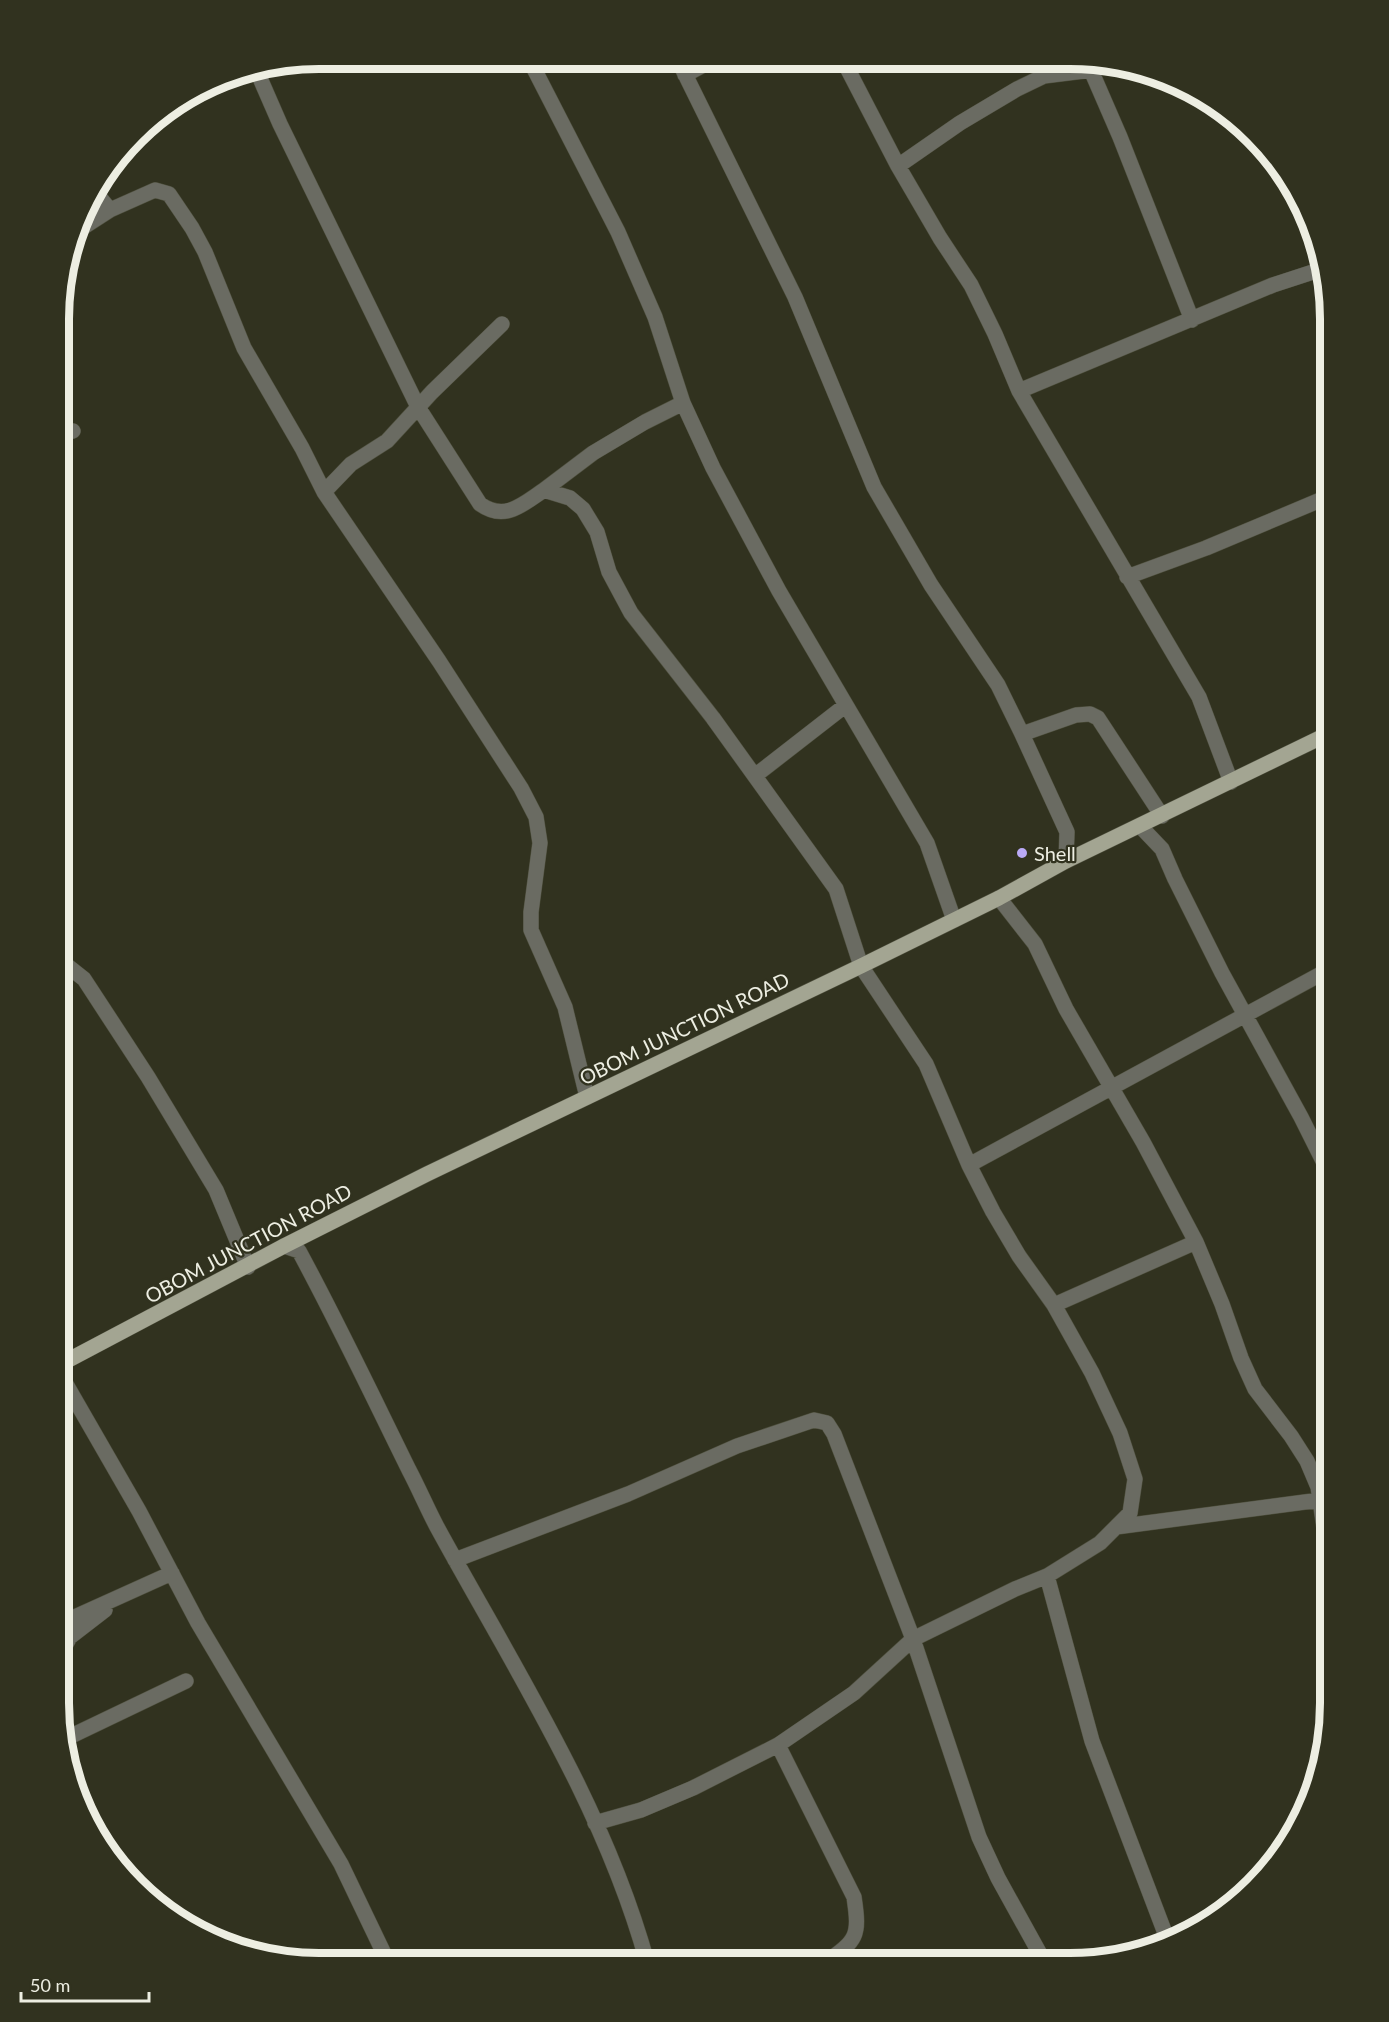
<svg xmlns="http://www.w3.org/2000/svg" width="1389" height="2022" font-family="Lato,sans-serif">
  <rect width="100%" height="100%" fill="#31321f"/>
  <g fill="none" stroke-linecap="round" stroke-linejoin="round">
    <defs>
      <path id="minor" d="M529 59 618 232 655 317 683 403 713 468 779 591 927 843 954 920
        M678 60 795 297 874 487 931 585 998 685 1022 734 1067 832 1066 861
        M843 60 898 166 940 238 971 285 995 334 1019 391 1199 697 1231 782
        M1087 61 1120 137 1192 320
        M256 69 280 124 418 407 480 504C505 522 523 504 544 490L570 498 583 509 597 532 609 572 631 613 713 718 836 889 861 966 926 1064 969 1165 993 1212 1019 1256 1054 1305 1092 1373 1120 1433 1135 1479 1130 1513 1100 1543 1047 1576 1015 1589 913 1639 854 1693 778 1745 693 1788 641 1810 595 1823
        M685 75 713 60
        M898 166 960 123 1017 89 1044 76 1092 70 1113 63
        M93 189 110 210 155 190 169 194 192 228 205 252 244 348 302 448 324 492 439 661 521 788 536 817 540 843 531 912V930L565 1007 587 1097
        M79 230 110 210
        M1019 391 1273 285 1319 270
        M61 434 73 431
        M544 490 593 453 645 422 683 403
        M324 492 351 464 387 441 432 392 502 324
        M1127 577 1206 548 1330 496
        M1022 734 1076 715 1090 714 1098 718 1162 816
        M756 775 846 705
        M1140 826 1162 849 1175 879 1222 973 1301 1117 1330 1175
        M999 898 1035 944 1066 1009 1143 1142 1196 1242 1222 1304 1241 1358 1255 1389 1291 1436 1307 1461 1318 1487 1330 1568
        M60 960 84 979 148 1077 216 1190 248 1267
        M969 1165 1330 969
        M284 1246 299 1251C338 1323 373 1397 409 1470 419 1489 427 1508 437 1527 514 1668 604 1806 647 1962
        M1054 1305 1196 1242
        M59 1372 139 1511 198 1623 341 1864 388 1962
        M1116 1527 1320 1500
        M455 1560 628 1494 737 1446 814 1420 827 1423 834 1434 913 1639 979 1837 998 1878 1045 1963
        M1047 1576 1092 1741 1168 1941
        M59 1624 172 1573
        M59 1657 70 1637 105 1610
        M67 1738 186 1681
        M778 1745 854 1897C860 1937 857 1940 825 1963"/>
      <path id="major" d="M59 1365 284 1246 427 1174 861 966 999 898 1066 861 1330 733"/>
    </defs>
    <use href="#minor" stroke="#4f503e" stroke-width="16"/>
    <use href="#major" stroke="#4f503e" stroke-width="16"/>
    <use href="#minor" stroke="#6a6b62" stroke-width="15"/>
    <use href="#major" stroke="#a3a592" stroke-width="15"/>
  </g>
  <circle fill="#baaaf6" stroke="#31321f" stroke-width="2" cx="1022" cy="853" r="6"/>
  <g text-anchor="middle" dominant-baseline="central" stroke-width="4.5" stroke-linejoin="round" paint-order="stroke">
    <g font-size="20" fill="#edeee2" stroke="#31321f" text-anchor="start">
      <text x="1034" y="853">Shell</text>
    </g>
    <g font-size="20" fill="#edeee2" stroke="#31321f">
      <text transform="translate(684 1028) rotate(-26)">OBOM JUNCTION ROAD</text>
      <text transform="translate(248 1243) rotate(-28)">OBOM JUNCTION ROAD</text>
    </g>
  </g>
  <path d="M0 0H1389V2022H0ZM319 69H1070A250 250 0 0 1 1320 319V1703A250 250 0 0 1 1070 1953H319A250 250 0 0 1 69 1703V319A250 250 0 0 1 319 69Z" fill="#31321f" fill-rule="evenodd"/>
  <path fill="none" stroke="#edeee2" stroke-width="8" d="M319 69H1070A250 250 0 0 1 1320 319V1703A250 250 0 0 1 1070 1953H319A250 250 0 0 1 69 1703V319A250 250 0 0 1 319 69Z"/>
  <path d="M21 1992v9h128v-9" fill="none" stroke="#edeee2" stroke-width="3"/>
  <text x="30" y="1992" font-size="18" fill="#edeee2" stroke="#31321f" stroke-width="4.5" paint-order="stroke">50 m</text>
</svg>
